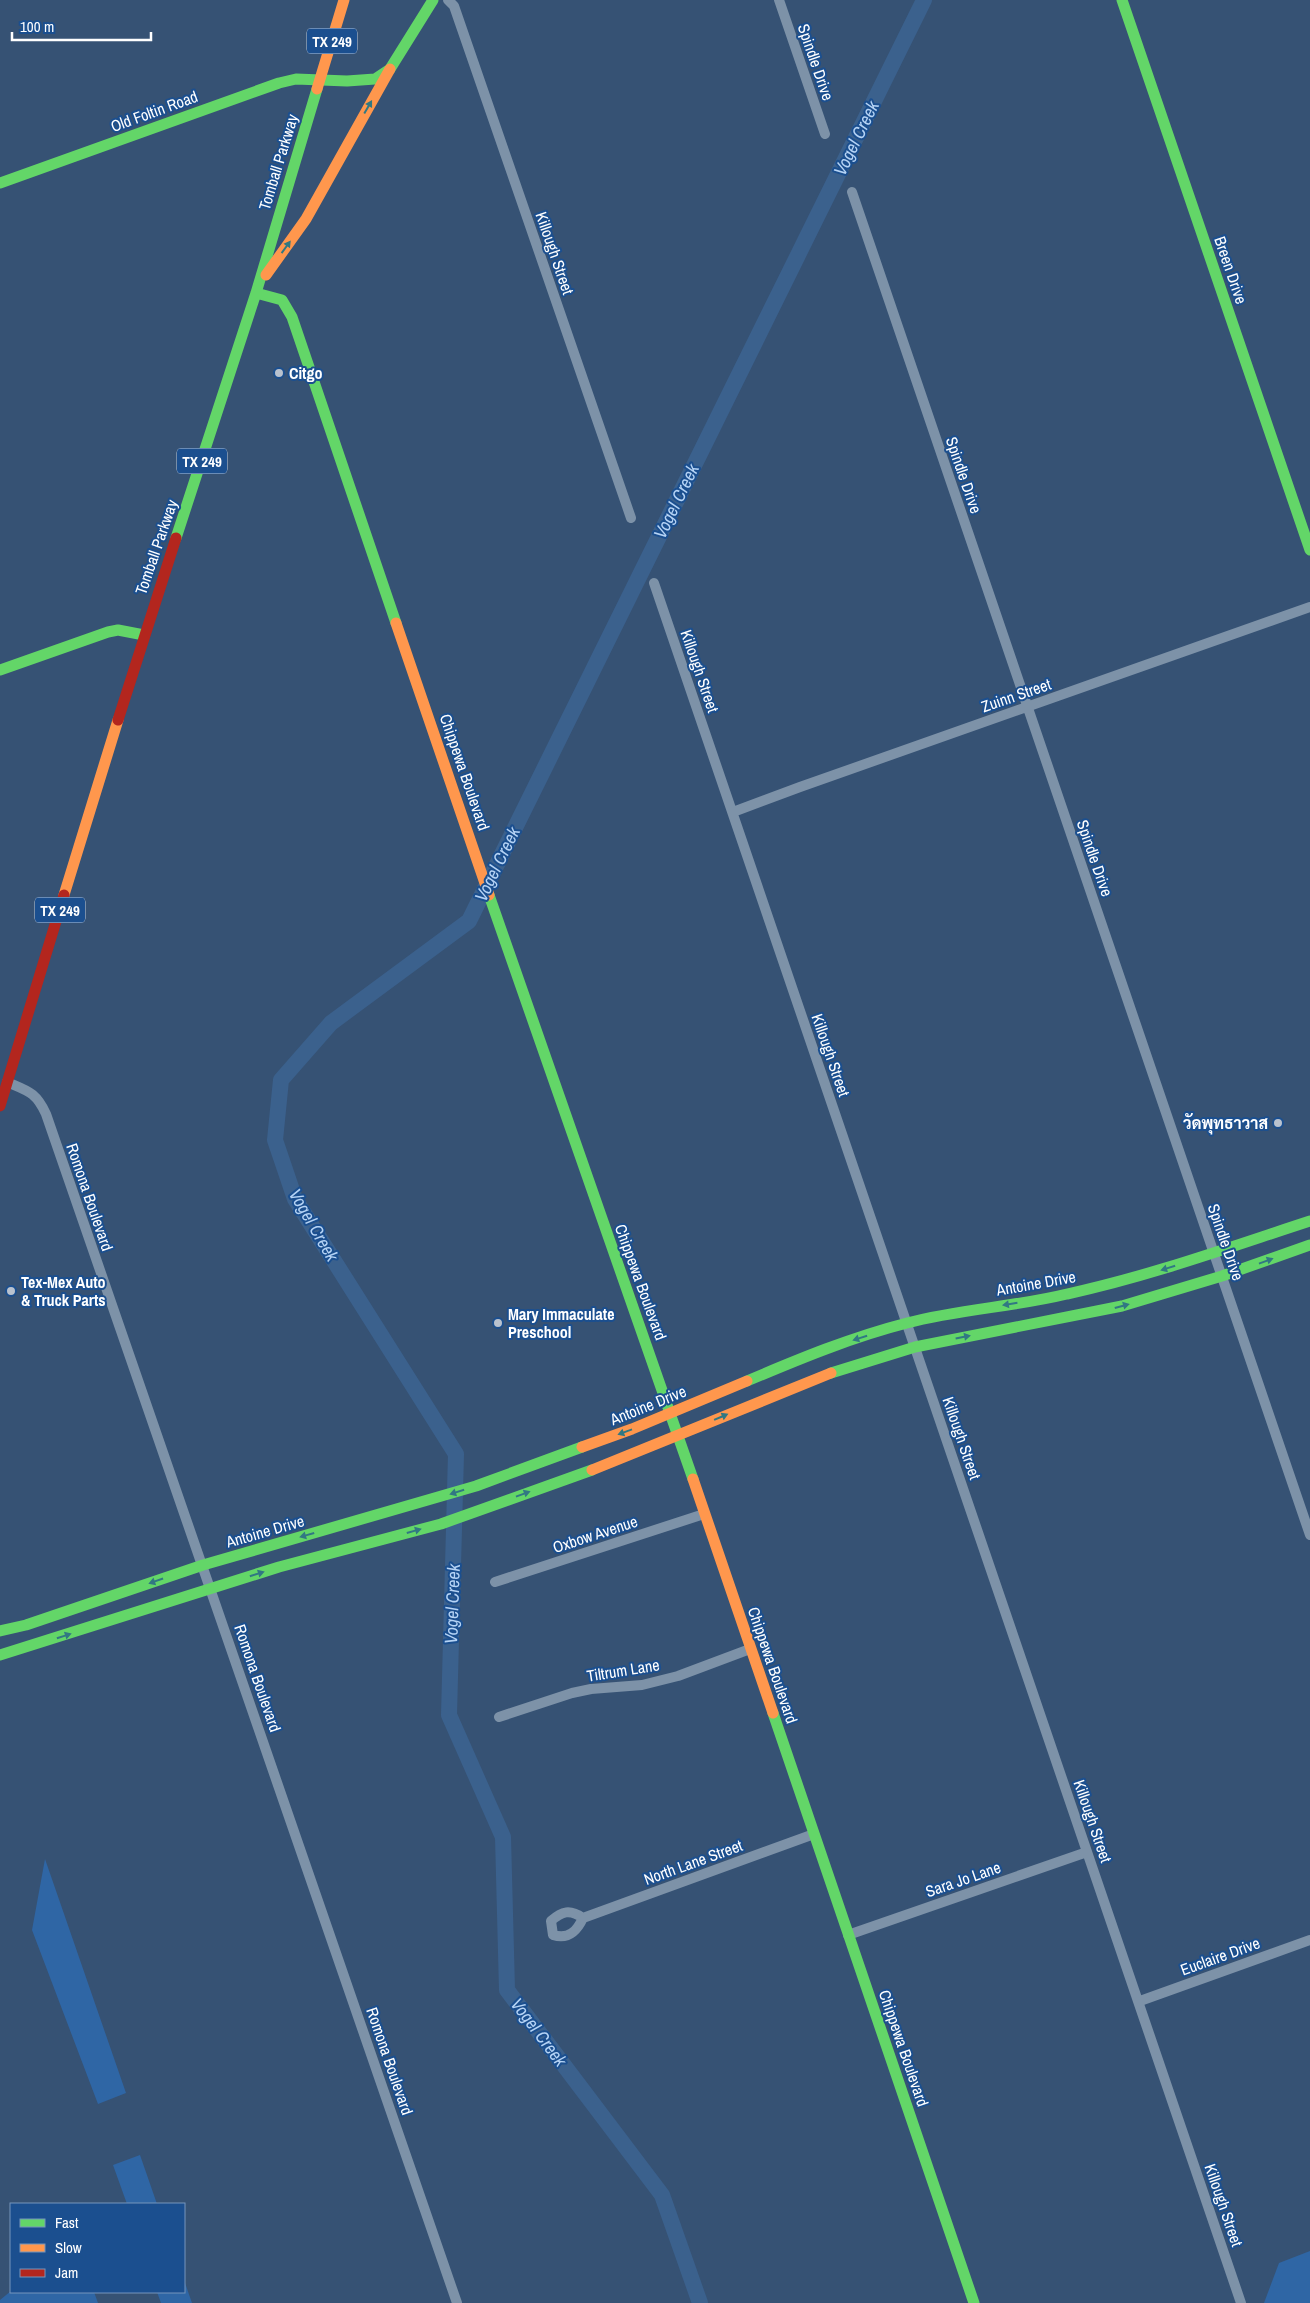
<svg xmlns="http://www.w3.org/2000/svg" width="1310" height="2303" font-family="'Archivo Narrow',Sarabun,sans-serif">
  <rect width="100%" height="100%" fill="#365274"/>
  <path fill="#2f66a5" d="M45 1859 126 2093 98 2104 32 1930Z
    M140 2155 157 2204H127L113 2165Z
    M1310 2251V2303H1264L1279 2263Z
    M184 2280 192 2303H161L157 2292H184Z
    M11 2291 94 2292 98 2303H0V2300Z"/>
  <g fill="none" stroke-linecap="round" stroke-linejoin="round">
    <path stroke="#3b618d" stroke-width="16" d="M700 2303 662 2195 507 1990 503 1837 449 1715 456 1454 295 1199 275 1140 281 1080 331 1023 469 921 924 0"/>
    <path stroke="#7d92a8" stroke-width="10" d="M448 0 454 6 631 518
      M779 0 825 134
      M852 192 1310 1535
      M654 583 1241 2303
      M733 812 800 787 1310 607
      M7 1082C28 1091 36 1092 46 1114L457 2303
      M495 1582 704 1514
      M499 1717 572 1693 591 1689 642 1685 678 1676 750 1649
      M583 1918C570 1909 562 1911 551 1921L553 1935C569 1940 577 1931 583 1918L814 1834
      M848 1935 1087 1852
      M1140 2001 1310 1940"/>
    <path stroke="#63d668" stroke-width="11" d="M1122 0 1310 550
      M0 183 279 83 296 79 347 81 375 79 390 69 433 0
      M256 293 282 300 292 317 396 623
      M176 538 256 293 317 89
      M0 670 108 632 118 630 144 635
      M489 895 693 1479
      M831 1373 915 1347 1122 1306 1222 1276 1310 1245
      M747 1381C799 1359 852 1337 907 1323 960 1309 1014 1307 1067 1294 1150 1276 1230 1247 1310 1221
      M0 1631 26 1625 203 1565 476 1486 582 1447
      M0 1655 279 1567 441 1524 592 1470
      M773 1713 974 2303"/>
    <path stroke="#ff974d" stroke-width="11" d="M317 89 344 0
      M266 275 306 219 390 69
      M396 623 489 895
      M64 895 118 720
      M582 1447 632 1429 747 1381
      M592 1470 831 1373
      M693 1479 773 1713"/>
    <path stroke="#b3261e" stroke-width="11" d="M118 720 176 538
      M0 1106 64 895"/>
  </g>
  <defs><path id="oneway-solid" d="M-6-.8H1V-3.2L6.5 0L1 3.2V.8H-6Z" transform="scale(1.25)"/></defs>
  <g fill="#317883">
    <use href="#oneway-solid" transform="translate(368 107) rotate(-60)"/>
    <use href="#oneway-solid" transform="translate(286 247) rotate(-54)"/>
    <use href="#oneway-solid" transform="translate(1266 1261) rotate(-20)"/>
    <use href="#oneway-solid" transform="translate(1168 1268) rotate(163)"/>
    <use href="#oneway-solid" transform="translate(1010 1304) rotate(171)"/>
    <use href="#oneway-solid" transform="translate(1122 1306) rotate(-15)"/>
    <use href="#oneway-solid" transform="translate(963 1337) rotate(-11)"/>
    <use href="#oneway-solid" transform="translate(860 1338) rotate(162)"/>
    <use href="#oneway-solid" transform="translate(721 1417) rotate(-23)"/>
    <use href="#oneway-solid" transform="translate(625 1432) rotate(160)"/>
    <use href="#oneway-solid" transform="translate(457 1492) rotate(162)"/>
    <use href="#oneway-solid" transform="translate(523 1494) rotate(-20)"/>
    <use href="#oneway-solid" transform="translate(414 1531) rotate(-16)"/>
    <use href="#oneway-solid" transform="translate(307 1535) rotate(164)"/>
    <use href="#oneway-solid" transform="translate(257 1574) rotate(-17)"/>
    <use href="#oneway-solid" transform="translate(156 1581) rotate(161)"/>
    <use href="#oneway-solid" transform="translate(64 1636) rotate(-18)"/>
  </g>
  <g fill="#b9c2ce" stroke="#1b4f8f" stroke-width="2">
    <circle cx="279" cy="373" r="5"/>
    <circle cx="1278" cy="1123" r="5"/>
    <circle cx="11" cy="1291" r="5"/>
    <circle cx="498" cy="1323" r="5"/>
  </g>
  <g text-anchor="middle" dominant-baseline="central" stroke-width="4" stroke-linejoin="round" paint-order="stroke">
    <g fill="#1b4f8f" stroke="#bbcadd" stroke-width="1">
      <rect x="307" y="28.5" width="50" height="25" rx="4"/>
      <rect x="177" y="448.5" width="50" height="25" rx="4"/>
      <rect x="35" y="897.5" width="50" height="25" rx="4"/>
    </g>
    <g font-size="15" font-weight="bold" fill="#fff">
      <text x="332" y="41">TX 249</text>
      <text x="202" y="461">TX 249</text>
      <text x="60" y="910">TX 249</text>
    </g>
    <g font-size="16" fill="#fff" stroke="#1b4f8f">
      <text transform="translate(816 62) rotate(71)">Spindle Drive</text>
      <text transform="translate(154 111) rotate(-20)">Old Foltin Road</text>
      <text transform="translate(278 162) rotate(-73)">Tomball Parkway</text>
      <text transform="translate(555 253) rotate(71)">Killough Street</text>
      <text transform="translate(1231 270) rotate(71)">Breen Drive</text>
      <text transform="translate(964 475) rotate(71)">Spindle Drive</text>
      <text transform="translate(156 547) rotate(-71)">Tomball Parkway</text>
      <text transform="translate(700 671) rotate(71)">Killough Street</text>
      <text transform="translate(1016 695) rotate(-19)">Zuinn Street</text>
      <text transform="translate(465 772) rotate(71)">Chippewa Boulevard</text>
      <text transform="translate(1095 858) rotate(71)">Spindle Drive</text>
      <text transform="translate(831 1055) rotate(71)">Killough Street</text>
      <text transform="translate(90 1197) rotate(71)">Romona Boulevard</text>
      <text transform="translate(1226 1242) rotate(71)">Spindle Drive</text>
      <text transform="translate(641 1282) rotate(70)">Chippewa Boulevard</text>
      <text transform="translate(1036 1283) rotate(-10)">Antoine Drive</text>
      <text transform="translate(648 1405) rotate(-22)">Antoine Drive</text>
      <text transform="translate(962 1438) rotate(71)">Killough Street</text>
      <text transform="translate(265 1531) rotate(-16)">Antoine Drive</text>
      <text transform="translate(595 1534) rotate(-18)">Oxbow Avenue</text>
      <text transform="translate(773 1665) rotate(71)">Chippewa Boulevard</text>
      <text transform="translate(623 1670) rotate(-9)">Tiltrum Lane</text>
      <text transform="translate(258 1678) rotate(71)">Romona Boulevard</text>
      <text transform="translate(1093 1821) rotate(71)">Killough Street</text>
      <text transform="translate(693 1862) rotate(-20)">North Lane Street</text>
      <text transform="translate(963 1879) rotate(-19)">Sara Jo Lane</text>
      <text transform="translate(1220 1956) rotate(-20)">Euclaire Drive</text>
      <text transform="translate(904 2048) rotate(71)">Chippewa Boulevard</text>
      <text transform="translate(390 2061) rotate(71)">Romona Boulevard</text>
      <text transform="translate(1224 2205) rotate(71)">Killough Street</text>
    </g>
    <g font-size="16" font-weight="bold" fill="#fff" stroke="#1b4f8f" text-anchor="start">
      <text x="289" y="373">Citgo</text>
      <text x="1268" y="1123" text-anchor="end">วัดพุทธาวาส</text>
      <text x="21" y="1282">Tex-Mex Auto<tspan x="21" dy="18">&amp; Truck Parts</tspan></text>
      <text x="508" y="1314">Mary Immaculate<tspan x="508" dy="18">Preschool</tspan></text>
    </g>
    <g font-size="18" font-style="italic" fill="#b5d3f5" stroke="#1b4f8f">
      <text transform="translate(856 138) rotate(-64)">Vogel Creek</text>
      <text transform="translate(676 501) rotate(-64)">Vogel Creek</text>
      <text transform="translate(497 864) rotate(-64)">Vogel Creek</text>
      <text transform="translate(314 1225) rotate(60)">Vogel Creek</text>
      <text transform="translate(452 1604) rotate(-88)">Vogel Creek</text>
      <text transform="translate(539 2032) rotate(53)">Vogel Creek</text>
    </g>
  </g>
  <rect x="10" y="2203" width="175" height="90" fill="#1b4f8f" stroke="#7695bc"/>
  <rect x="20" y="2219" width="25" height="8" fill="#63d668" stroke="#7695bc"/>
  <text x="55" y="2228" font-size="15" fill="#ffffff">Fast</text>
  <rect x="20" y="2244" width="25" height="8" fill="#ff974d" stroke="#7695bc"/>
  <text x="55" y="2253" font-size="15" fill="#ffffff">Slow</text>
  <rect x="20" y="2269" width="25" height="8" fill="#b3261e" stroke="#7695bc"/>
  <text x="55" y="2278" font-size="15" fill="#ffffff">Jam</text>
  <path d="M12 32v8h139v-8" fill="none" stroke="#ffffff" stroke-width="2.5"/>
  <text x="20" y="32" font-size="15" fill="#ffffff" stroke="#1b4f8f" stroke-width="4" paint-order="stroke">100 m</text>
</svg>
